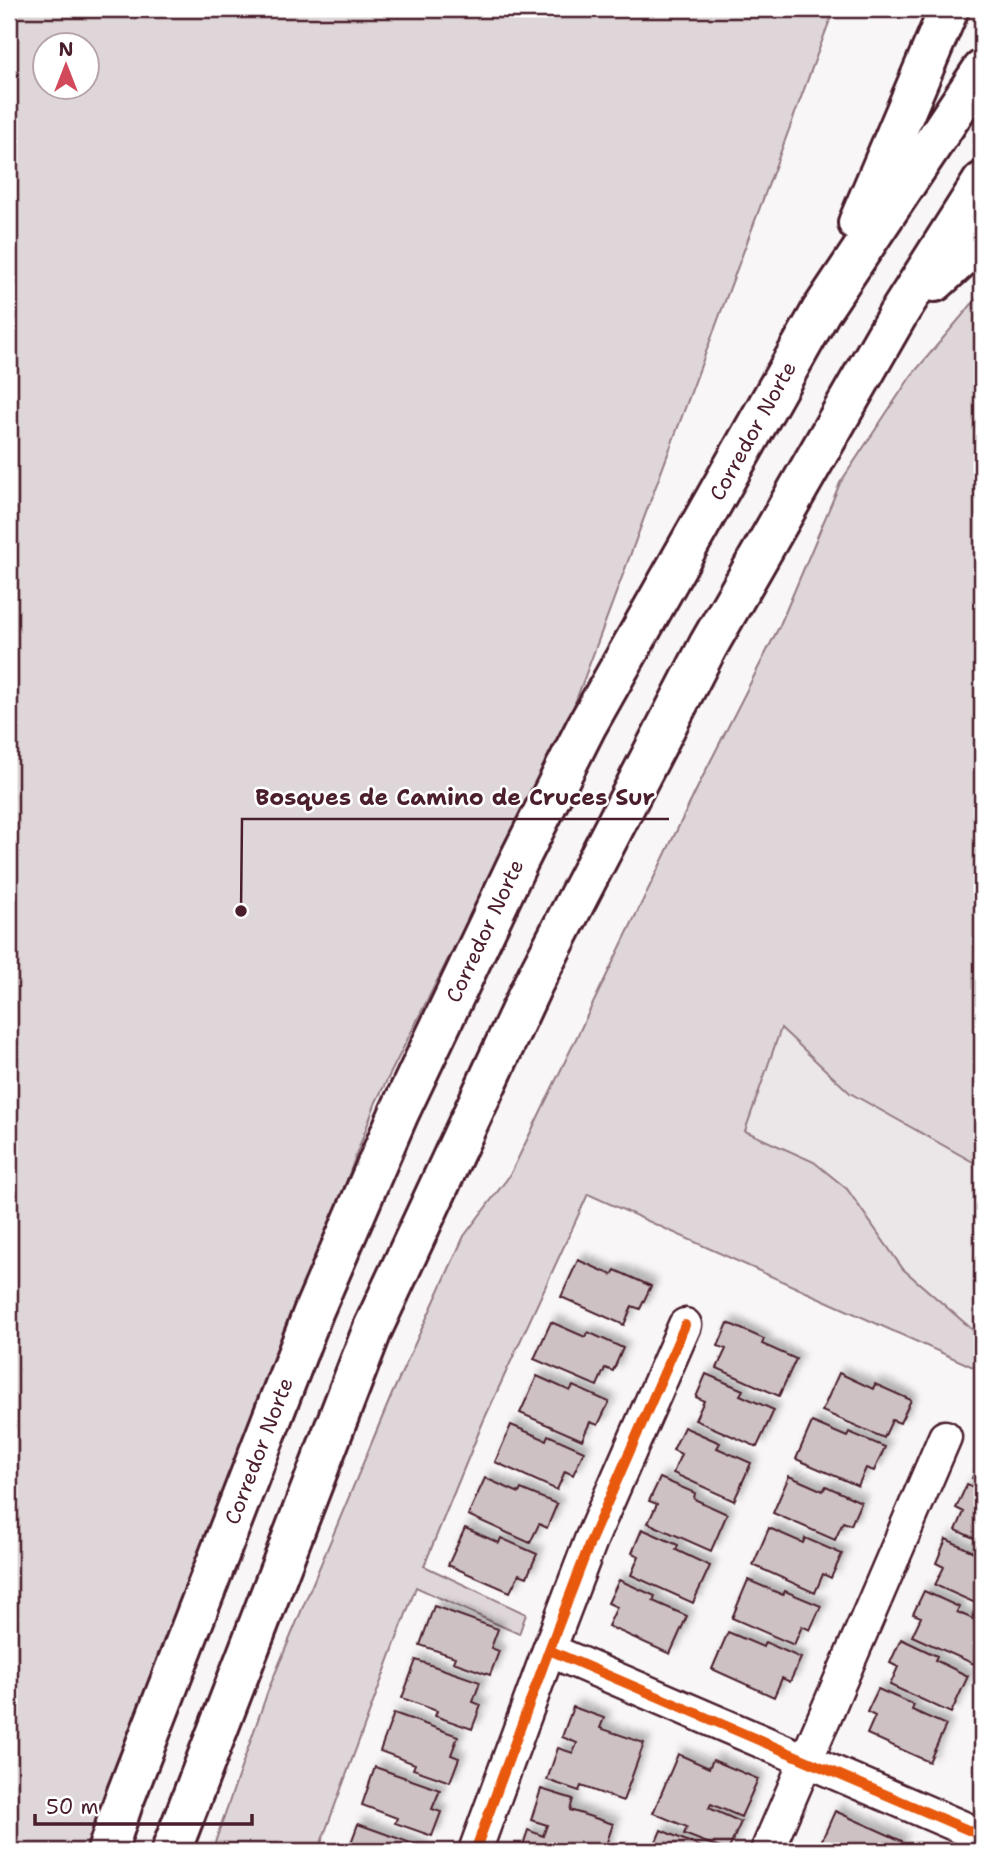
<svg xmlns="http://www.w3.org/2000/svg" width="991" height="1860" font-family="'Shantell Sans',sans-serif">
  <defs>
    <filter id="shadow"><feDropShadow dx="6" dy="-6" stdDeviation="3.5" flood-color="#0004"/></filter>
  </defs>
  <rect width="100%" height="100%" fill="#f8f6f7"/>
  <filter id="ink" filterUnits="userSpaceOnUse"><feTurbulence type="fractalNoise" baseFrequency=".0143" numOctaves="2"/><feDisplacementMap in="SourceGraphic" scale="14" xChannelSelector="R" yChannelSelector="G"/><feConvolveMatrix kernelMatrix="1 2 1 2 8 2 1 2 1" color-interpolation-filters="sRGB"/></filter>
  <g filter="url(#ink)">
    <path fill="#ebe6e8" d="M781 1028 850 1093 982 1167V1338L903 1269 847 1189 745 1132Z"/>
    <path fill="#ded6d9" stroke="#947a82" stroke-width="2" fill-rule="evenodd" d="M9 9H834L569 719 376 1102 97 1851H9ZM46 46H88V88H46Z
      M982 292V1167L850 1093 781 1028 745 1131 814 1162 847 1189 903 1269 982 1338V1371L588 1194 483 1422 424 1566 526 1614 519 1634 416 1587 318 1851H212L269 1688 392 1394 464 1236 510 1175 705 772 780 625 840 483 911 376Z"/>
    <path fill="#cdc1c4" stroke="#4a1f2b" stroke-width="2" filter="url(#shadow)" d="M578 1260 612 1275 615 1270 651 1286 640 1309 632 1306 624 1325 561 1297Z
      M551 1322 585 1337 588 1332 623 1348 613 1371 605 1368 597 1386 534 1359Z
      M728 1323 764 1339 762 1344 796 1359 779 1396 717 1368 726 1349 718 1346Z
      M839 1373 873 1389 875 1384 911 1400 900 1423 892 1420 884 1438 822 1411Z
      M706 1374 743 1390 740 1395 774 1410 757 1447 695 1420 704 1401 696 1397Z
      M537 1376 570 1391 573 1386 609 1402 598 1425 590 1422 582 1440 520 1413Z
      M812 1422 847 1437 849 1432 885 1447 874 1471 866 1468 858 1486 796 1459Z
      M511 1425 546 1440 548 1435 584 1451 573 1475 565 1471 557 1490 495 1462Z
      M684 1427 720 1443 717 1448 751 1463 734 1501 673 1473 681 1454 673 1450Z
      M982 1456V1483L972 1478Z
      M789 1476 823 1491 826 1486 861 1502 851 1525 843 1522 835 1540 773 1513Z
      M485 1478 519 1493 521 1489 557 1504 547 1528 539 1524 530 1543 468 1515Z
      M660 1478 695 1493 694 1499 727 1514 711 1551 648 1523 657 1504 649 1501Z
      M967 1484 982 1491V1542L956 1530 964 1512 956 1508Z
      M465 1528 499 1543 501 1538 537 1554 527 1577 519 1574 510 1592 448 1565Z
      M769 1528 803 1543 805 1538 842 1554 831 1578 823 1574 815 1593 753 1565Z
      M642 1529 678 1545 676 1550 710 1566 693 1603 631 1575 639 1556 632 1553Z
      M946 1539 982 1556 980 1560 982 1561V1606L935 1585 944 1567 936 1563Z
      M619 1580 655 1596 653 1601 687 1616 670 1654 608 1626 617 1607 608 1603Z
      M748 1580 783 1595 785 1591 821 1606 810 1630 802 1626 794 1645 732 1618Z
      M924 1591 959 1607 957 1612 982 1623V1646L974 1664 912 1636 921 1617 913 1614Z
      M434 1606 498 1629 491 1648 499 1651 490 1675 453 1662 455 1657 420 1645Z
      M728 1632 763 1647 765 1642 801 1658 790 1682 782 1678 774 1697 712 1669Z
      M901 1639 937 1656 935 1660 968 1676 951 1713 890 1685 898 1667 890 1663Z
      M416 1660 480 1682 473 1702 481 1705 472 1729 435 1716 437 1711 402 1698Z
      M878 1689 914 1705 912 1710 946 1725 929 1762 867 1734 875 1716 867 1712Z
      M573 1707 604 1718 600 1728 644 1743 623 1801 581 1786 579 1791 547 1780 558 1748 573 1753 577 1743 562 1737Z
      M394 1713 458 1736 451 1755 459 1758 450 1782 413 1769 415 1764 380 1751Z
      M678 1754 709 1768 713 1760 758 1779 741 1817 711 1804 709 1808 741 1822 728 1851 684 1834 687 1827 653 1813Z
      M375 1767 440 1790 432 1809 441 1812 432 1836 395 1823 397 1818 362 1805Z
      M541 1789 573 1799 570 1810 613 1824 604 1851H521L528 1830 543 1836 547 1825 531 1820Z
      M835 1811 902 1841 897 1851H817Z
      M358 1824 422 1847 420 1851H348Z
      M661 1830 710 1851H652Z"/>
    <g fill="none" stroke-linecap="round" stroke-linejoin="round">
      <defs>
        <path id="minor" d="M549 1650 982 1836
          M475 1851 549 1650 591 1540 685 1325
          M767 1851 945 1437"/>
        <path id="motorway" d="M858 223 949 9
          M935 282 982 239
          M107 1851 123 1803 314 1310 399 1113 518 862 586 727 821 311 982 70
          M171 1851 373 1328 533 984 708 646 897 316 982 182"/>
      </defs>
      <use href="#minor" stroke="#4a1f2b" stroke-width="37"/>
      <use href="#motorway" stroke="#4a1f2b" stroke-width="44"/>
      <use href="#minor" stroke="#fff" stroke-width="32"/>
      <use href="#motorway" stroke="#fff" stroke-width="38"/>
      <defs>
        <path id="cycleway" d="M549 1650 982 1836
          M475 1851 549 1650 591 1540 685 1325"/>
      </defs>
      <use href="#cycleway" stroke="#fff" stroke-width="15"/>
      <use href="#cycleway" stroke="#e8590c" stroke-width="10"/>
    </g>
  </g>
  <g text-anchor="middle" dominant-baseline="central" stroke-width="5" stroke-linejoin="round" paint-order="stroke">
    <g font-size="21" fill="#4a1f2b" stroke="#fff">
      <text transform="translate(753 431) rotate(-61)">Corredor Norte</text>
      <text transform="translate(485 931) rotate(-65)">Corredor Norte</text>
      <text transform="translate(259 1451) rotate(-69)">Corredor Norte</text>
    </g>
  </g>
  <path fill="none" stroke="#4a1f2b" stroke-width="2.5" d="M241 911L242 819H669"/>
  <circle fill="#4a1f2b" stroke="#fff" stroke-width="2.5" cx="241" cy="911" r="7"/>
  <g font-size="23" text-anchor="middle" font-weight="bold" fill="#4a1f2b" stroke="#fff" stroke-width="5" stroke-linejoin="round" paint-order="stroke">
    <text x="455" y="805">Bosques de Camino de Cruces Sur</text>
  </g>
  <rect width="991" height="1860" fill="none" stroke="#fff" stroke-width="35"/>
  <rect x="18" y="18" width="956" height="1825" fill="none" stroke="#4a1f2b" stroke-width="2.5" filter="url(#ink)"/>
  <g transform="translate(66 66)"><circle r="33" fill="#ffffff" stroke="#b7a5aa" stroke-width="2"/>
  <path d="M0-5L12 26L0 18L-12 26Z" fill="#d1495b"/>
  <text y="-10" font-size="19" font-weight="bold" text-anchor="middle" fill="#4a1f2b">N</text>
  </g>
  <path d="M35 1814v10h217v-10" fill="none" stroke="#4a1f2b" stroke-width="3.5"/>
  <text x="46" y="1814" font-size="21" fill="#4a1f2b" stroke="#ffffff" stroke-width="5" paint-order="stroke">50 m</text>
</svg>
